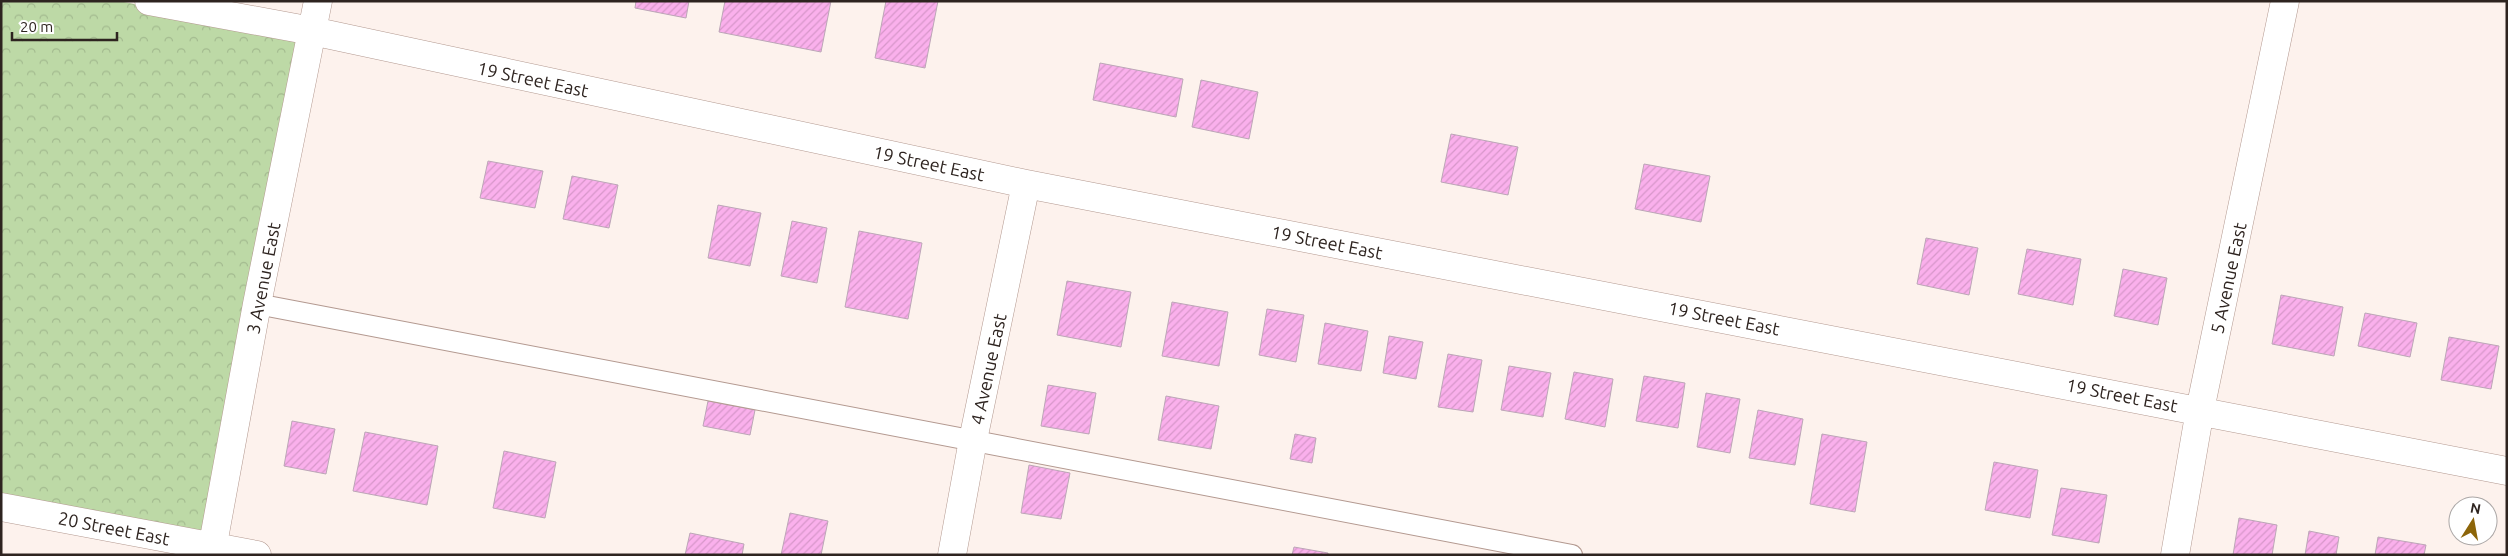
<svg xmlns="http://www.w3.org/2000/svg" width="2508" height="556" font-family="Ubuntu,sans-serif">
  <defs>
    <pattern id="forest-crowns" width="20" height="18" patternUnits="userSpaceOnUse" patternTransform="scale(1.25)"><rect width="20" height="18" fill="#bdd9a6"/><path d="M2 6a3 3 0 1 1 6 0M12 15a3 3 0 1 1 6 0" fill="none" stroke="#a3ba8f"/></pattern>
    <pattern id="building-hatch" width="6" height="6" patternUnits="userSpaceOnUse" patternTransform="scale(1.25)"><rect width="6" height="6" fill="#fab0ec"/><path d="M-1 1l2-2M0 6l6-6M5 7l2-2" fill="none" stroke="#d797ca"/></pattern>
  </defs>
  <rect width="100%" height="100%" fill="#fdf2ed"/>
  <path fill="url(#forest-crowns)" d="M1 1H119L303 37 207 546 1 506Z"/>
  <path fill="url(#building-hatch)" stroke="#bca6b7" d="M636 1H689L686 18 635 8Z
    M725 1H831L821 52 719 32Z
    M886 1H938L925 68 875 58Z
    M1100 63 1183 79 1176 117 1093 100Z
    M1201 80 1258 92 1249 139 1192 127Z
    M1451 134 1518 147 1508 195 1441 182Z
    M488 161 543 171 535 208 480 198Z
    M1644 164 1710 176 1701 222 1635 209Z
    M572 176 618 185 609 228 563 219Z
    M718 205 761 213 750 266 708 258Z
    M792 221 827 228 817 283 781 276Z
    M859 231 922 243 908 319 845 307Z
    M1926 238 1978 248 1969 295 1917 284Z
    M2027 249 2081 259 2073 305 2018 294Z
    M2123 269 2167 278 2158 325 2114 316Z
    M1067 281 1131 292 1121 347 1057 335Z
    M2281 295 2343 307 2334 356 2272 344Z
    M1172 302 1228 312 1219 366 1162 356Z
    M1267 309 1304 315 1296 362 1259 355Z
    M2365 313 2417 323 2410 357 2358 346Z
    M1325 323 1368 331 1361 371 1318 364Z
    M1389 336 1423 342 1416 379 1383 373Z
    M2449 337 2499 346 2491 389 2441 380Z
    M1448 354 1482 360 1473 412 1438 407Z
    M1509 366 1551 373 1543 417 1501 410Z
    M1574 372 1613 379 1605 427 1565 419Z
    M1644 376 1685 383 1678 428 1636 421Z
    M1048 385 1096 393 1089 434 1041 426Z
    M1706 393 1740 399 1730 453 1697 447Z
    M1166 396 1219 406 1211 449 1158 440Z
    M708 401 755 410 750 435 703 426Z
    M1758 410 1803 419 1795 465 1749 458Z
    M292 421 335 429 326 474 284 466Z
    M365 432 438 446 427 505 353 491Z
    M1295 434 1316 438 1312 463 1290 459Z
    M1822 434 1867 442 1855 512 1810 504Z
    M504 451 556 462 545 518 493 508Z
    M1994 462 2038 470 2030 518 1985 510Z
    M1029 465 1070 473 1061 519 1021 513Z
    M2061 488 2107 495 2099 543 2052 535Z
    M790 513 828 521 821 555H781Z
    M2239 518 2277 525 2272 555H2233Z
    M2309 531 2339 537 2336 555H2305Z
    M690 533 744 544 742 555H685Z
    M2378 537 2426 545 2424 555H2375Z
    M1294 547 1328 553V555H1292Z"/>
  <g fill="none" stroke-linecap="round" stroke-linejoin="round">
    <defs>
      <path id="service" d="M257 304 1572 555"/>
      <path id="minor" d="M149 1 312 31 1026 184 2507 471
        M1 507 257 555
        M211 555 257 304 318 1
        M952 555 973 440 1026 184
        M2175 555 2200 410 2285 1"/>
    </defs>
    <use href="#service" stroke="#b39990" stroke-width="22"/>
    <use href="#minor" stroke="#b39990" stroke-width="29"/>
    <use href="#service" stroke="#fff" stroke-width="20"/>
    <use href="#minor" stroke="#fff" stroke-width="28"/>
  </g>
  <g text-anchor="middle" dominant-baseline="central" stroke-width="4" stroke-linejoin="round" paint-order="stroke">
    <g font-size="18" fill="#2e2420" stroke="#fff">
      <text transform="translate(533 79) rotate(12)">19 Street East</text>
      <text transform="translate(929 163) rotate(12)">19 Street East</text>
      <text transform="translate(1327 242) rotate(11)">19 Street East</text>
      <text transform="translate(263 278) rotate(-79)">3 Avenue East</text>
      <text transform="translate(2228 278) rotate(-78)">5 Avenue East</text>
      <text transform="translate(1724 318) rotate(11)">19 Street East</text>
      <text transform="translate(988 369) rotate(-78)">4 Avenue East</text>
      <text transform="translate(2122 395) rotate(11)">19 Street East</text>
      <text transform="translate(114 528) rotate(11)">20 Street East</text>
    </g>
  </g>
  <rect width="2508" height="556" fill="none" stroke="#2e2420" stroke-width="5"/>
  <g transform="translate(2473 521) rotate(11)"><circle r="24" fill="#ffffff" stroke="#aba7a6"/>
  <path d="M0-4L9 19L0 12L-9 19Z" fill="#8d6509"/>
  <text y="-8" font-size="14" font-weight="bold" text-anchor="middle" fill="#2e2420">N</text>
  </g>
  <path d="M12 32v8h105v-8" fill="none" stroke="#2e2420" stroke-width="2.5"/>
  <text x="20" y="32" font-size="15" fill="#2e2420" stroke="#ffffff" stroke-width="4" paint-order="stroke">20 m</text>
</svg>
